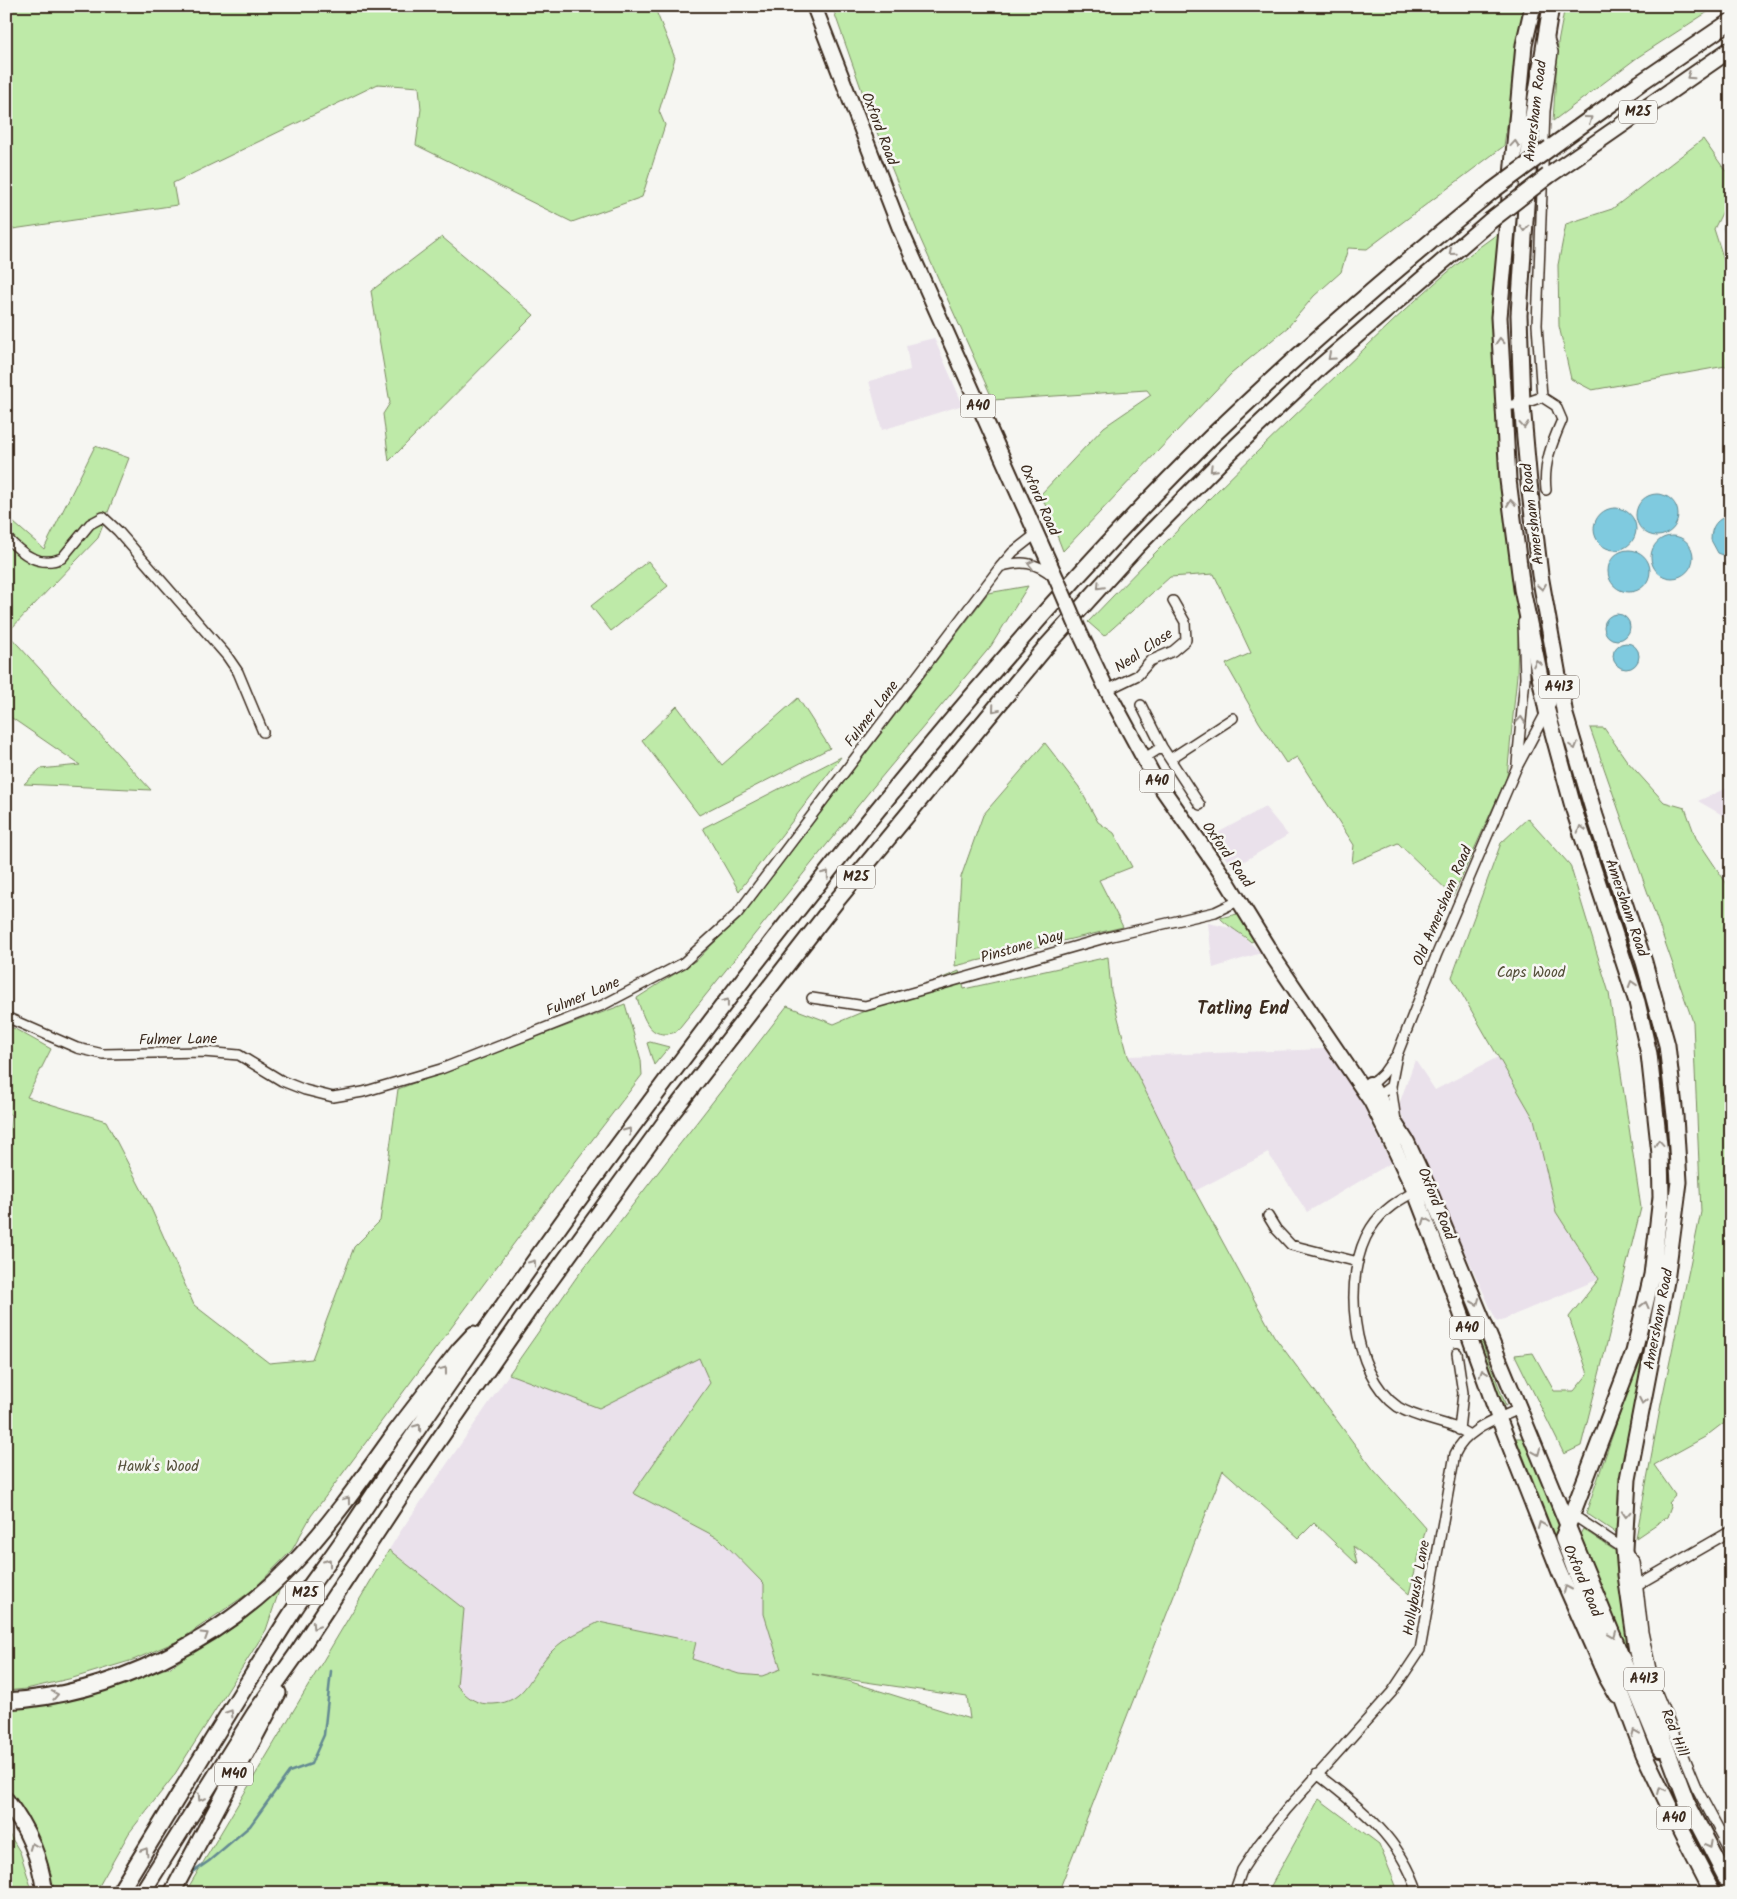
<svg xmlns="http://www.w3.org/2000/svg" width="1737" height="1899" font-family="Kalam,sans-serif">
  <rect width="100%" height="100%" fill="#f6f6f2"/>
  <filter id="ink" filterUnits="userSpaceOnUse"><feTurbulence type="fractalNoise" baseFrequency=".02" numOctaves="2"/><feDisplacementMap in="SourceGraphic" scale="10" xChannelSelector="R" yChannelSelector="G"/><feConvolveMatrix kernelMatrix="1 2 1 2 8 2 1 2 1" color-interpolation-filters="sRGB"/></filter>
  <g filter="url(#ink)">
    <path fill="#eae1eb" d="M934 338 963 405 882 430 869 381 910 370 906 345Z
      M1731 786V820L1698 801Z
      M1265 807 1288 835 1233 868 1210 837Z
      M1208 923 1235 929 1261 953 1213 968Z
      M1326 1049 1358 1095 1391 1163 1307 1212 1268 1153 1195 1191 1128 1056Z
      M1498 1057 1534 1119 1556 1212 1599 1279 1497 1322 1398 1107 1415 1060 1435 1090Z
      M699 1357 710 1383 634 1493 720 1539 764 1584V1614L781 1669 762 1676 739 1674 692 1659 696 1642 599 1622 554 1648 516 1699 504 1704H485L468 1698 457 1686 464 1609 389 1550 400 1532 509 1374 599 1408Z"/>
    <path fill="#beeaa8" stroke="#7c8a63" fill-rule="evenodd" d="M6 6H654L675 58 659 111 665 125 642 197 572 222 416 145 421 109 419 87 378 84 173 183 177 205 6 230Z
      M832 6H1524L1504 146 1367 249 1348 248 1341 272 1314 296 1288 327 1231 374 1063 551 1041 494 1104 427 1151 395 1147 390 993 400 920 238 874 125Z
      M1565 6H1717L1638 57 1553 121 1558 43Z
      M1703 139 1727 173 1728 201 1714 229 1731 282V365L1592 390 1571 379 1559 326 1558 265 1566 224 1612 209Z
      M1500 232 1499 419 1512 575 1519 608 1517 675 1507 777 1453 896 1398 843 1352 863 1354 845 1297 757 1286 763 1259 722 1226 664 1251 653 1214 574 1170 577 1104 636 1088 622C1169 537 1253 455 1338 374 1390 324 1441 273 1500 232Z
      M442 237 534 315 389 461 383 414 390 403 371 291Z
      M95 446 129 458 98 538 7 633 151 790 24 784 40 769 80 765 6 714V516L44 549Z
      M648 561 668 586 611 631 591 606Z
      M1028 586 991 646 869 792 676 1032C649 1041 644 1019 637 998L698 959 752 903 988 593Z
      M798 698 830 748 699 815 642 740 677 706 722 765Z
      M1590 728H1604L1627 761 1664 802 1685 808 1696 838 1731 890V1417L1705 1437 1654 1465 1675 1495 1668 1503 1671 1506 1667 1517 1636 1538 1661 1404 1701 1212 1693 1022Z
      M1045 743 1079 787 1098 822 1114 833 1132 867 1099 880 1123 927 955 966 961 877 983 815Z
      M841 757 739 891 703 828Z
      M1528 818 1570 865 1609 993 1641 1208 1581 1446 1564 1454 1515 1355 1533 1353 1554 1391H1574L1588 1374 1569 1317 1599 1279 1556 1212 1534 1119 1452 977 1501 843Z
      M1237 914 1241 916 1257 939 1251 942C1241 933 1230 928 1220 918Z
      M1108 957 1111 991 1128 1056 1195 1191 1274 1336 1373 1469 1426 1528 1409 1594 1353 1546 1357 1564 1314 1523 1299 1538 1223 1470 1058 1893H185L389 1550 464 1609 457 1686C468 1698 477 1705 493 1704 528 1703 531 1670 553 1650 565 1637 584 1630 599 1622L696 1642 692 1659 739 1674 762 1676 781 1669 764 1614V1584L720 1539 633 1493 710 1383 699 1358 599 1408 509 1374 576 1278 787 1006 834 1024 959 971 964 989ZM812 1674 967 1697 970 1719 848 1681Z
      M625 1004 641 1060 642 1075 556 1187 311 1516 292 1550 253 1590 180 1640 133 1660 73 1678 26 1689 6 1691V1160L11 1115 6 1111V1024L51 1049 27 1097 106 1121 150 1206 194 1305 269 1363 312 1359 354 1247 380 1221 398 1089Z
      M650 1042 669 1047 654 1065 647 1043Z
      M1461 1281 1468 1292 1485 1350 1506 1406 1495 1400 1458 1291Z
      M1652 1335 1619 1535 1586 1513 1646 1337Z
      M1516 1438H1525L1561 1524 1557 1542Z
      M1583 1529 1620 1554 1633 1663 1631 1665 1579 1536Z
      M280 1588 266 1630 173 1777 129 1833 95 1893H53C50 1854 31 1817 6 1788V1708L50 1703 171 1667 248 1615Z
      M1319 1799 1379 1844 1399 1893H1267Z
      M6 1829 20 1852 33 1893H6Z"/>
    <path fill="#7fcadf" stroke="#648a92" d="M1636 515a21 21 0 1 1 42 0a21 21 0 1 1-42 0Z
      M1594 529a21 21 0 1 1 42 0a21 21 0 1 1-42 0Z
      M1731 515V558L1718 553 1711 540C1711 526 1717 518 1731 515Z
      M1651 557a21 21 0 1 1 42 0a21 21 0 1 1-42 0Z
      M1608 571a21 21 0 1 1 42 0a21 21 0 1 1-42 0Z
      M1604 627a13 13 0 1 1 26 0a13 13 0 1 1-26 0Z
      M1613 656a13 13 0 1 1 26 0a13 13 0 1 1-26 0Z"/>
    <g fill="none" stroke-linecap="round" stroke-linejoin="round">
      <path stroke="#648a92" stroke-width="2.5" d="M1731 180V182
        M1731 212 1724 228 1731 258
        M189 1875 209 1861 250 1826 289 1772 311 1764 324 1735 331 1671
        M152 1888 169 1887
        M83 1893 114 1891"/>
      <defs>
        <path id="street" d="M1542 397 1537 325 1545 111 1553 52 1549 39
          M1503 406 1522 404 1542 397 1556 406 1562 420C1552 443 1543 464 1546 490
          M6 537C22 554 39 568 62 558L90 524 103 517 118 531 227 656 238 672 263 732
          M1000 567C1021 560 1036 562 1053 576
          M1107 690 1138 675 1150 661 1173 651 1186 640 1185 622 1173 601
          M1141 705 1162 747 1200 805
          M1143 759 1162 747
          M1170 759 1233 718
          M1517 764 1525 678 1523 622
          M812 998 865 1006 1112 936 1215 912 1238 901
          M6 1017 77 1048 103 1054 203 1052 239 1055 282 1081 305 1090 333 1097 363 1092 441 1069 603 1005 683 963 737 914 1000 567 1013 552 1036 534
          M1391 1086 1396 1121
          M1367 1089 1383 1074 1395 1057
          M1375 1098 1391 1086 1397 1055 1436 956 1516 769 1551 703 1554 680
          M1418 1190C1399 1200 1383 1209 1371 1228 1341 1274 1351 1374 1398 1407 1420 1421 1450 1421 1469 1435
          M1268 1216 1276 1229 1291 1245 1358 1262
          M1457 1353 1463 1393 1459 1430
          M1570 1519H1579L1624 1549 1635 1562 1643 1632 1655 1688 1696 1787 1731 1852
          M1637 1585 1731 1531
          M1317 1774C1360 1807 1401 1839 1418 1893
          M1234 1893 1242 1870 1259 1844 1287 1809 1392 1692 1420 1650 1455 1454C1466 1429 1496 1420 1519 1409"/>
        <path id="primary" d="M814 6 901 231 1057 580
          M1079 631 1107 690 1154 777 1228 883 1276 961 1371 1101 1388 1135 1415 1192 1449 1280 1499 1419 1559 1571 1606 1677 1617 1696
          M1370 1084 1407 1142 1427 1185 1660 1749"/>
        <path id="highway" d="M1533 6 1524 45 1499 317 1508 480 1522 589 1547 711 1574 810 1637 1002 1649 1054 1660 1154 1661 1197 1652 1275 1634 1352 1563 1538 1644 1754 1682 1833 1713 1893
          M1551 6 1531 128 1519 315 1522 404 1529 483 1540 575 1565 715 1595 816 1644 962 1667 1045 1675 1116 1679 1182 1666 1281 1628 1479 1624 1549 1626 1575 1637 1652 1656 1720 1687 1803 1731 1887
          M1550 148 1640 83 1731 21
          M1548 176 1731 49
          M6 1701C113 1695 220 1641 293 1564 331 1524 363 1478 395 1433 416 1405 438 1377 460 1349L474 1334
          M6 1800C28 1829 40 1857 45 1893
          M119 1893C177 1799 233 1704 293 1611 309 1586 328 1563 344 1539 474 1342 611 1150 755 964 897 782 1045 601 1210 438 1300 351 1395 270 1492 191
          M142 1893 255 1713 296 1655 409 1483 528 1311 668 1118 838 899 1045 648 1138 545 1227 455 1320 367 1490 221
          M172 1893 278 1693"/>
      </defs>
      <use href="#street" stroke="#3b2a1e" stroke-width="12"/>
      <use href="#primary" stroke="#3b2a1e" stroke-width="18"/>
      <use href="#highway" stroke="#3b2a1e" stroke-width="19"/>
      <use href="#street" stroke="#f6f6f2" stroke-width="9"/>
      <use href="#primary" stroke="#f6f6f2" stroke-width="14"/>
      <use href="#highway" stroke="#f6f6f2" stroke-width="15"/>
      <defs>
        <path id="primary-bridge" d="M1057 580 1079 631"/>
        <path id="highway-bridge" d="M1492 191 1550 148
          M1490 221 1548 176"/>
      </defs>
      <use href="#primary-bridge" stroke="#3b2a1e" stroke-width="18" stroke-linecap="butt"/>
      <use href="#highway-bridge" stroke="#3b2a1e" stroke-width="19" stroke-linecap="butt"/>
      <use href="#primary-bridge" stroke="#f6f6f2" stroke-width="14"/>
      <use href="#highway-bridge" stroke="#f6f6f2" stroke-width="15"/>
    </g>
    <defs><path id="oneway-chevron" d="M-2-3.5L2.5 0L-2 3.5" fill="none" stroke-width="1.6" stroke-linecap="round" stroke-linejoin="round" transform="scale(1.25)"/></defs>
    <g stroke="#989088">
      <use href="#oneway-chevron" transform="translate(1690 76) rotate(146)"/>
      <use href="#oneway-chevron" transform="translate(1589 119) rotate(-36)"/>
      <use href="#oneway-chevron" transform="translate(1515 144) rotate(-85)"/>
      <use href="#oneway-chevron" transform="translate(1524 228) rotate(93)"/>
      <use href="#oneway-chevron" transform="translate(1452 252) rotate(141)"/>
      <use href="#oneway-chevron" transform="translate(1500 341) rotate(-93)"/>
      <use href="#oneway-chevron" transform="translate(1331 357) rotate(138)"/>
      <use href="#oneway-chevron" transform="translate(1524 425) rotate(85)"/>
      <use href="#oneway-chevron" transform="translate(1213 469) rotate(135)"/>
      <use href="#oneway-chevron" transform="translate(1511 503) rotate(-97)"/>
      <use href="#oneway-chevron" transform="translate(1031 564) rotate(-168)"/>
      <use href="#oneway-chevron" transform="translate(1100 586) rotate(133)"/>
      <use href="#oneway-chevron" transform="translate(1542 587) rotate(81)"/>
      <use href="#oneway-chevron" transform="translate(1537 663) rotate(-102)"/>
      <use href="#oneway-chevron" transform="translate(995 709) rotate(130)"/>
      <use href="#oneway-chevron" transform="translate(1521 720) rotate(-85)"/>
      <use href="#oneway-chevron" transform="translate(1574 746) rotate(74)"/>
      <use href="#oneway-chevron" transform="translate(1581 829) rotate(-108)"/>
      <use href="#oneway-chevron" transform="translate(826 874) rotate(-51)"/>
      <use href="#oneway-chevron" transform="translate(1632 984) rotate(-107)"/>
      <use href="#oneway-chevron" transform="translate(726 1002) rotate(-52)"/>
      <use href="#oneway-chevron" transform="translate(628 1131) rotate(-54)"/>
      <use href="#oneway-chevron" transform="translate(1659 1143) rotate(-95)"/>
      <use href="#oneway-chevron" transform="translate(1426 1221) rotate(-111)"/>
      <use href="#oneway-chevron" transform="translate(533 1263) rotate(-54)"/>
      <use href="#oneway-chevron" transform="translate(1476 1302) rotate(68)"/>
      <use href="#oneway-chevron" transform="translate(1645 1305) rotate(-76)"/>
      <use href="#oneway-chevron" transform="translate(444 1370) rotate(-53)"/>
      <use href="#oneway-chevron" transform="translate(1483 1373) rotate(-109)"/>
      <use href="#oneway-chevron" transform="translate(1643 1401) rotate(101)"/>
      <use href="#oneway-chevron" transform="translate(418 1427) rotate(-55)"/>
      <use href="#oneway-chevron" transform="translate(1537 1452) rotate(67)"/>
      <use href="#oneway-chevron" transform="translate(347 1500) rotate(-53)"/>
      <use href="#oneway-chevron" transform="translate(1626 1514) rotate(93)"/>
      <use href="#oneway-chevron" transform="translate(1541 1525) rotate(-112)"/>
      <use href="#oneway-chevron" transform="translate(328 1562) rotate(-54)"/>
      <use href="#oneway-chevron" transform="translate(1567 1589) rotate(-114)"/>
      <use href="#oneway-chevron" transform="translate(315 1626) rotate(123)"/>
      <use href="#oneway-chevron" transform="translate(205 1635) rotate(-32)"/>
      <use href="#oneway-chevron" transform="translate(1613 1635) rotate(68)"/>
      <use href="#oneway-chevron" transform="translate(55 1695) rotate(-11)"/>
      <use href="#oneway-chevron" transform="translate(230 1713) rotate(-58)"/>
      <use href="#oneway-chevron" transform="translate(1635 1733) rotate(-113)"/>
      <use href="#oneway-chevron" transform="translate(1661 1790) rotate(-115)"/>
      <use href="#oneway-chevron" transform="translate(201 1798) rotate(123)"/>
      <use href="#oneway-chevron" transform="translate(1709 1845) rotate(62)"/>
      <use href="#oneway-chevron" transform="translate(33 1846) rotate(-111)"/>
      <use href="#oneway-chevron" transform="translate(145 1851) rotate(-58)"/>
    </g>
  </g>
  <g text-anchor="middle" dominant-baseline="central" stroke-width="5" stroke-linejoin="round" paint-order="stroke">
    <g fill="#f6f6f2" stroke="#73675e" stroke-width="1">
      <rect x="1619" y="100.5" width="38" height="23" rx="4"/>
      <rect x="960.5" y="394.5" width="35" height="23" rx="4"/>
      <rect x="1539" y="675.5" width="40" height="23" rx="4"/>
      <rect x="1139.5" y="769.5" width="35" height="23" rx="4"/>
      <rect x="837" y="865.5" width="38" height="23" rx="4"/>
      <rect x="1449.5" y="1316.5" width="35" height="23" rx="4"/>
      <rect x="286" y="1581.5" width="38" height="23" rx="4"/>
      <rect x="1624" y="1667.5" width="40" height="23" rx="4"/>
      <rect x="215" y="1762.5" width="38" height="23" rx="4"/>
      <rect x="1656.5" y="1806.5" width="35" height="23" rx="4"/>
    </g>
    <g font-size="14" font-weight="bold" fill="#3b2a1e">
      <text x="1638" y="112">M25</text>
      <text x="978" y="406">A40</text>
      <text x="1559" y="687">A413</text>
      <text x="1157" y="781">A40</text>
      <text x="856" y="877">M25</text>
      <text x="1467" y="1328">A40</text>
      <text x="305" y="1593">M25</text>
      <text x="1644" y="1679">A413</text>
      <text x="234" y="1774">M40</text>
      <text x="1674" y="1818">A40</text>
    </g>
    <g font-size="15" fill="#3b2a1e" stroke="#f6f6f2">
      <text transform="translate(1536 111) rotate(-83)">Amersham Road</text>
      <text transform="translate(879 129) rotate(69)">Oxford Road</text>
      <text transform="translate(1039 500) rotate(66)">Oxford Road</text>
      <text transform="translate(1533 514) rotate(-97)">Amersham Road</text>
      <text transform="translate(1144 651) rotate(-34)">Neal Close</text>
      <text transform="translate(872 714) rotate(-53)">Fulmer Lane</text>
      <text transform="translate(1227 855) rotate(55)">Oxford Road</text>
      <text transform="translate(1443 906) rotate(-67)">Old Amersham Road</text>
      <text transform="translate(1626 908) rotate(71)">Amersham Road</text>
      <text transform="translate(1022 947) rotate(-16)">Pinstone Way</text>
      <text transform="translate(583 997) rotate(-23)">Fulmer Lane</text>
      <text transform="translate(178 1040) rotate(-1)">Fulmer Lane</text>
      <text transform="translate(1436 1204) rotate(68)">Oxford Road</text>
      <text transform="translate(1659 1319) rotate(-79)">Amersham Road</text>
      <text transform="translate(1582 1581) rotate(67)">Oxford Road</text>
      <text transform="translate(1417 1588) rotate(-80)">Hollybush Lane</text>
      <text transform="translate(1674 1733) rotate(68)">Red Hill</text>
    </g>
    <g font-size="15" fill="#55503a" stroke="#f6f6f2">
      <text x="1531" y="973">Caps Wood</text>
      <text x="158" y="1467">Hawk's Wood</text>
    </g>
    <g font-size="18" font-weight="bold" fill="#3b2a1e" stroke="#f6f6f2">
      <text x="1243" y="1009">Tatling End</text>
    </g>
  </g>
  <rect width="1737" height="1899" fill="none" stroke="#f6f6f2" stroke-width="25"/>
  <rect x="12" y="12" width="1712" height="1874" fill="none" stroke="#3b2a1e" stroke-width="2" filter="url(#ink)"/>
</svg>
